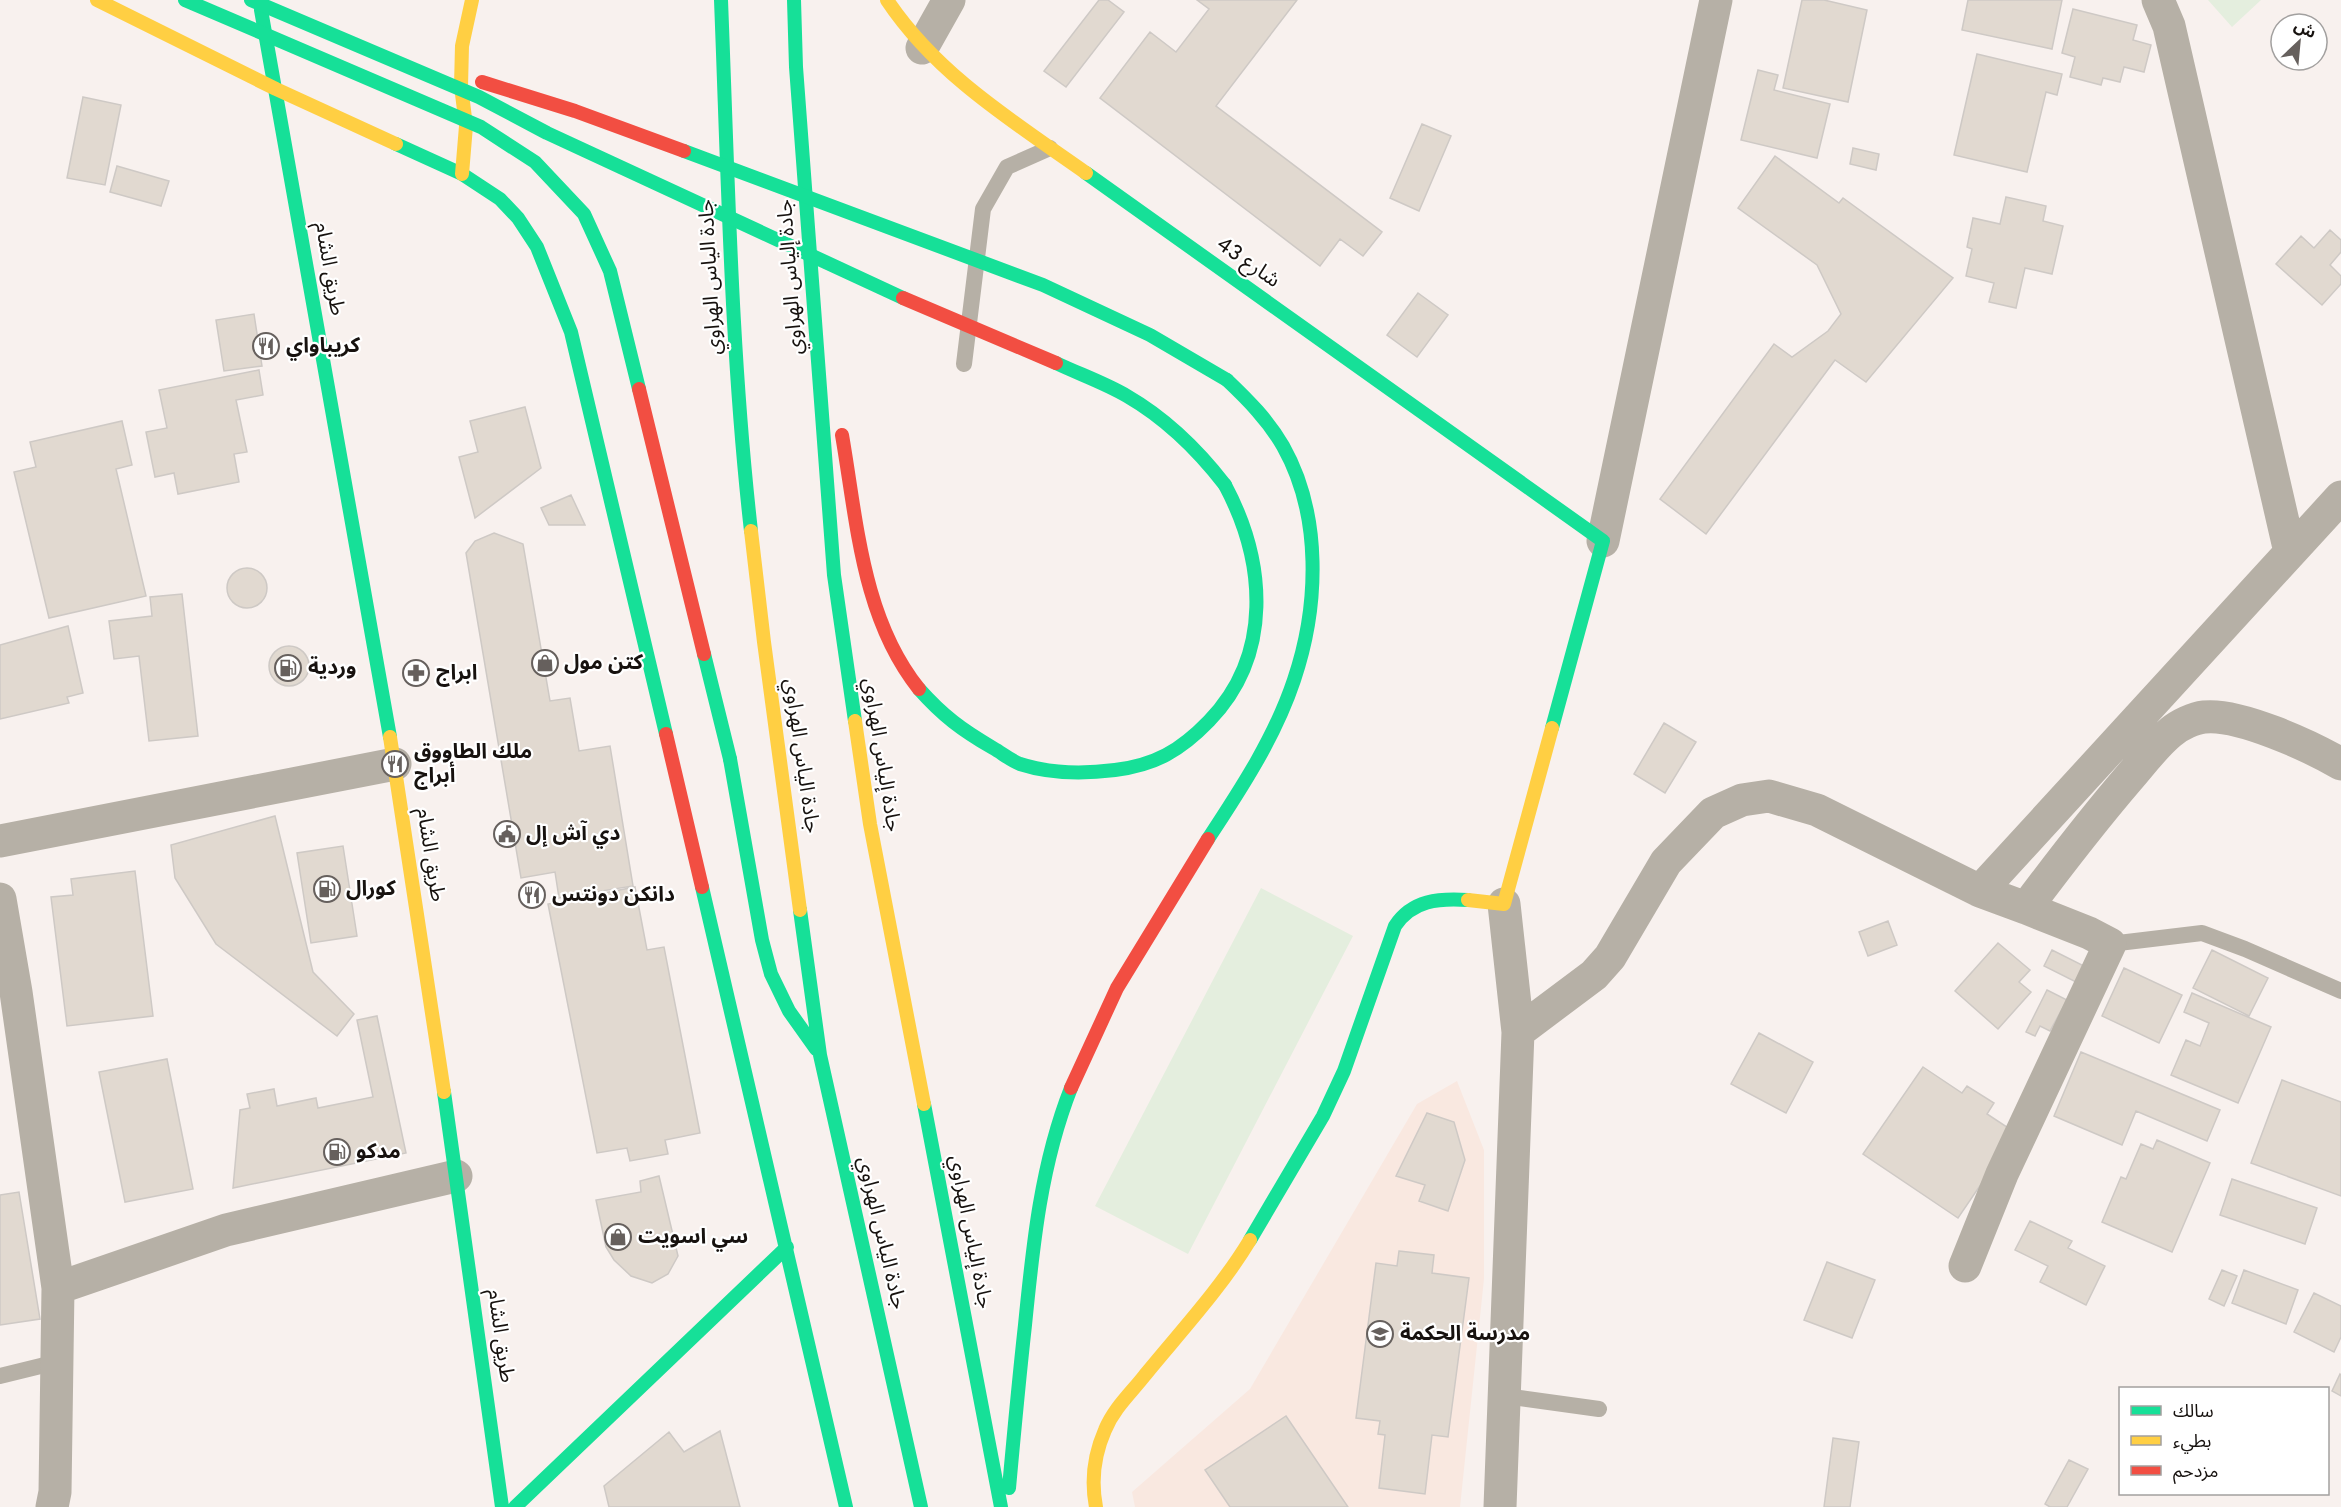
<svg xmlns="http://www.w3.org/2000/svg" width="2341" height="1507" font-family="Overpass,'Noto Sans Arabic',sans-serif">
  <rect width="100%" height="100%" fill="#f8f1ee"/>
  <path fill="#f9e8e0" d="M1457 1081 1484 1150V1279L1460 1507H1135L1132 1492 1250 1389 1417 1104Z"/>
  <path fill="#e4eede" d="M2208 0H2261L2232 27Z
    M1261 888 1353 936 1188 1254 1095 1206Z"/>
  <path fill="#e1d9d0" stroke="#cec9c5" stroke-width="1.5" d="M1099 0H1108L1124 12 1066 87 1044 71Z
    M1197 0H1297L1216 106 1382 232 1363 256 1340 239 1320 266 1100 98 1150 32 1176 52 1209 9Z
    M1802 0H1824L1867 10 1848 102 1783 88Z
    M1968 0H2062L2052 49 1962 30Z
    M2073 9 2137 25 2133 40 2151 45 2144 72 2124 67 2120 82 2103 78 2101 85 2070 77 2075 57 2062 53Z
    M1977 54 2062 74 2057 95 2046 92 2027 172 1954 155Z
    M1758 70 1778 75 1774 90 1830 104 1817 158 1741 140Z
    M83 97 121 105 105 185 67 178Z
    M1422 124 1451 136 1419 211 1390 198Z
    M1853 148 1879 154 1876 170 1850 164Z
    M1775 156 1839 203 1843 198 1953 278 1866 382 1835 360 1706 534 1660 499 1774 344 1792 357 1828 331 1841 314 1817 265 1738 208Z
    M117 166 169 181 161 206 110 192Z
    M2006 197 2046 206 2043 221 2063 226 2052 274 2025 268 2016 308 1989 302 1994 283 1966 276 1972 249 1967 247 1973 218 2000 224Z
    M2330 230 2341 240V252L2330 265 2341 276V284L2322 305 2276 264 2301 236 2314 248Z
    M1418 293 1448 315 1417 357 1387 335Z
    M254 314 262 366 224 371 216 320Z
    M259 370 263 395 236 400 247 452 234 454 239 482 178 494 174 473 155 477 146 432 167 428 159 390Z
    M525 407 541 468 475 518 459 457 478 452 470 421Z
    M122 421 132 465 116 469 146 596 49 618 14 472 36 467 30 442Z
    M571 495 585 525H549L541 508Z
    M494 533 523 544 550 701 570 698 579 751 610 746 633 886 559 898 555 872 521 878 466 553 475 541Z
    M227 588a20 20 0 1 1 40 0a20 20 0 1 1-40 0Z
    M182 594 198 736 149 741 139 656 114 659 109 621 152 616 150 597Z
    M68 626 83 693 67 697 69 703 0 719V645Z
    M269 666a20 20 0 1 1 40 0a20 20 0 1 1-40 0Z
    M1664 723 1696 742 1665 793 1634 774Z
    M275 816 313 972 354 1014 337 1036 216 944 175 878 171 845Z
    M343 846 357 936 311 943 297 853Z
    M135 871 153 1016 67 1026 51 897 73 895 71 879Z
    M635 887 647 950 664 947 700 1133 665 1140 668 1154 630 1161 627 1148 597 1153 548 904Z
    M1888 921 1897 945 1868 956 1859 932Z
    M1998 943 2030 970 2019 982 2031 992 1998 1029 1955 991Z
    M2052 950 2086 967 2078 983 2044 966Z
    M2212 950 2268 978 2249 1016 2193 988Z
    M2124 968 2182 995 2159 1043 2102 1016Z
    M2047 990 2067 1000 2050 1031 2040 1026 2035 1036 2026 1032Z
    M2192 993 2271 1027 2238 1103 2171 1075 2186 1040 2200 1046 2209 1023 2184 1012Z
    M377 1016 406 1153 233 1188 240 1110 250 1108 247 1094 274 1089 277 1106 316 1098 318 1108 373 1097 357 1020Z
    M1759 1033 1813 1062 1786 1113 1731 1084Z
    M2081 1052 2220 1110 2207 1141 2136 1111 2122 1145 2054 1116Z
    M167 1059 193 1189 125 1202 99 1072Z
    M1923 1067 1962 1093 1967 1086 1994 1103 1987 1114 2016 1133 1958 1218 1863 1154Z
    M2282 1080 2341 1102V1196L2251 1163Z
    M1427 1113 1454 1122 1465 1160 1448 1211 1419 1201 1425 1185 1396 1176Z
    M2157 1140 2210 1163 2172 1252 2102 1222 2121 1177 2126 1179 2141 1144 2153 1149Z
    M659 1176 678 1256 668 1274 652 1283 631 1276 614 1260 606 1247 596 1200 641 1192 640 1181Z
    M2232 1179 2317 1208 2305 1244 2220 1215Z
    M19 1192 40 1319 0 1325V1195Z
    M2030 1221 2072 1241 2068 1248 2105 1266 2086 1305 2040 1282 2048 1266 2015 1250Z
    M1399 1251 1434 1255 1432 1273 1469 1278 1448 1437 1432 1435 1425 1494 1379 1488 1385 1435 1378 1434 1380 1421 1356 1418 1376 1263 1397 1266Z
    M1827 1262 1875 1280 1852 1338 1804 1320Z
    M2222 1270 2237 1276 2224 1306 2209 1299Z
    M2244 1270 2298 1290 2286 1324 2232 1303Z
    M2314 1293 2341 1306V1337L2334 1352 2294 1332Z
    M2340 1374 2341 1375V1396L2332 1391Z
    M1286 1416 1348 1507H1230L1205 1470Z
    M720 1431 740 1507H609L604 1486 669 1432 684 1452Z
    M1833 1438 1859 1442 1850 1507H1824Z
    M2069 1460 2088 1469 2067 1507H2050L2045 1504Z"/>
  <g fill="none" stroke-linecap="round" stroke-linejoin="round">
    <path stroke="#b6b0a6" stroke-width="16" d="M964 364 983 209 1007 167 1050 148
      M2110 944 2202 933 2245 949 2341 991
      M0 1376 57 1362
      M1505 1396 1599 1409"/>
    <path stroke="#b6b0a6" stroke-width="33" d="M2158 0 2169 26 2290 552
      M922 48 949 0
      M1603 541 1716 0
      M0 841 395 764
      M1980 891 2341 497
      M0 899 16 992 58 1288 55 1492 52 1507
      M1518 1032 1594 975 1610 957 1666 862 1713 813 1742 800 1769 796 1817 810 1980 891 2026 908C2059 864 2092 821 2128 779 2142 763 2155 745 2171 732 2179 725 2194 718 2204 717 2239 713 2310 746 2341 764
      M1965 1266 2002 1174 2110 944 2089 933 2026 908
      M58 1288 226 1230 456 1176
      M1500 1507 1518 1032 1504 904"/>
    <path stroke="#16e098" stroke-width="14" d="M721 0C728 177 731 355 751 531
      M794 0 796 67 834 575 855 721
      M261 10 390 737
      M396 144 462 174 500 199 518 218 537 247 571 332 666 734
      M1086 173 1603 541 1552 728
      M919 689C943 716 962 730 993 748 1002 753 1010 760 1020 764 1051 774 1083 774 1115 770 1155 765 1180 751 1209 721 1273 655 1266 562 1225 485
      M730 759 762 940 771 974 789 1011 816 1049
      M1208 839C1241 789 1275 737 1294 680 1319 606 1322 515 1283 446 1268 420 1248 400 1227 380
      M702 887 846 1507
      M800 910 820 1055 921 1507
      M444 1092 502 1507
      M924 1104 1001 1507
      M1250 1240 1323 1116 1344 1071 1395 926C1412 900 1439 898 1468 900
      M1009 1488C1014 1433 1019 1379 1025 1325 1033 1244 1041 1164 1071 1088
      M515 1507 787 1247"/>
    <path stroke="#ffcf43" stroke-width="14" d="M97 0 276 89 396 144
      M887 0C937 75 1014 122 1086 173
      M462 174 466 126 461 86 462 46 472 0
      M751 531 764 642 800 910
      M855 721 870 824 924 1104
      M390 737 444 1092
      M1468 900 1504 904 1552 728
      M1096 1507C1091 1481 1094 1455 1105 1430 1114 1408 1131 1393 1145 1375 1181 1331 1221 1288 1250 1240"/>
    <path stroke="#f24e42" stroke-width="14" d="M842 435C857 521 862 618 919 689
      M666 734 702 887
      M1071 1088 1117 988 1208 839"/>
    <path stroke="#16e098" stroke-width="14" d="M185 0 481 127 535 162 584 214 610 271 639 389
      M251 0 479 97 547 133 903 298
      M684 151 1043 285 1150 335 1227 380
      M1056 363C1079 374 1105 383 1127 396 1165 418 1198 450 1225 485
      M704 654 730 759"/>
    <path stroke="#f24e42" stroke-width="14" d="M482 82 575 111 684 151
      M903 298 1056 363
      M639 389 704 654"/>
  </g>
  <defs>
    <symbol id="restaurant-ring" viewBox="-11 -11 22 22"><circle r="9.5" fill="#fff" stroke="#66605d" stroke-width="1.5"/><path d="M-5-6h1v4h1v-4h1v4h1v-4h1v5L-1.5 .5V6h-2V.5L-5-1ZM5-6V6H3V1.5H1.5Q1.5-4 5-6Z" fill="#66605d"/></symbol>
    <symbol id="shop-ring" viewBox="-11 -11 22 22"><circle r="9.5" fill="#fff" stroke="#66605d" stroke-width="1.5"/><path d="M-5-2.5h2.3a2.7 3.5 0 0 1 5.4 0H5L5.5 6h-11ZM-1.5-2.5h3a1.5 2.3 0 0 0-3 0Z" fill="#66605d"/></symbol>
    <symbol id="fuel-ring" viewBox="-11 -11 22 22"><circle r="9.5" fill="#fff" stroke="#66605d" stroke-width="1.5"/><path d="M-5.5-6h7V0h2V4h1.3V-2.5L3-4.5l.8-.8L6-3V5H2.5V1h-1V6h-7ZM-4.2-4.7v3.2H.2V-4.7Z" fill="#66605d"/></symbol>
    <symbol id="pharmacy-ring" viewBox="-11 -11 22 22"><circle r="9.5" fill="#fff" stroke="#66605d" stroke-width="1.5"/><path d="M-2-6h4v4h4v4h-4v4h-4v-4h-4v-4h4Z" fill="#66605d"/></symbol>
    <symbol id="civic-ring" viewBox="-11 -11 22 22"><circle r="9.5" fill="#fff" stroke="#66605d" stroke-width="1.5"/><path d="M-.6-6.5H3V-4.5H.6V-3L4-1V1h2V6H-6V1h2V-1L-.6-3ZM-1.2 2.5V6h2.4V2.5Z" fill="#66605d"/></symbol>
    <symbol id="university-ring" viewBox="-11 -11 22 22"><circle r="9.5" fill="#fff" stroke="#66605d" stroke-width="1.5"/><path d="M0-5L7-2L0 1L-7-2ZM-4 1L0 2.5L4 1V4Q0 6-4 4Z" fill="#66605d"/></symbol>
  </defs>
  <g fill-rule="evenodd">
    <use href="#restaurant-ring" x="251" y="331" width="30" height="30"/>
    <use href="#shop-ring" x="530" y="648" width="30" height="30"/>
    <use href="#fuel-ring" x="273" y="653" width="30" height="30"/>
    <use href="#pharmacy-ring" x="401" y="658" width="30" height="30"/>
    <use href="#restaurant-ring" x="380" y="749" width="30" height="30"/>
    <use href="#civic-ring" x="492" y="819" width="30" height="30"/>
    <use href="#fuel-ring" x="312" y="874" width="30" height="30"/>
    <use href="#restaurant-ring" x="517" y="880" width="30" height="30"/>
    <use href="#fuel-ring" x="322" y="1137" width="30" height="30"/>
    <use href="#shop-ring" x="603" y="1222" width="30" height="30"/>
    <use href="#university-ring" x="1365" y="1319" width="30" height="30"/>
  </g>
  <g text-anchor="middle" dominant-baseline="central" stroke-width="4.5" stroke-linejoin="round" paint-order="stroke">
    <g font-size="21" fill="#17120f" stroke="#fff">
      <text transform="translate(1248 263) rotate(35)">شارع 43</text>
      <text transform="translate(329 269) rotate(80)">طريق الشام</text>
      <text transform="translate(711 277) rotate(-93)">جادة الياس الهراوي</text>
      <text transform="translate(791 277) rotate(-94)">جادة إلياس الهراوي</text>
      <text transform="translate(881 755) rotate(81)">جادة إلياس الهراوي</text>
      <text transform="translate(801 756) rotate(82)">جادة الياس الهراوي</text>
      <text transform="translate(430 855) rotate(81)">طريق الشام</text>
      <text transform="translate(970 1232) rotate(79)">جادة إلياس الهراوي</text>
      <text transform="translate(881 1233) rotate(77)">جادة الياس الهراوي</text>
      <text transform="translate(500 1336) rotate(82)">طريق الشام</text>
    </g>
    <g font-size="21" font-weight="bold" fill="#17120f" stroke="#fff" text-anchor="start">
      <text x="286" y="346">كريباواي</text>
      <text x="564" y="663">كتن مول</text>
      <text x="308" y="668">وردية</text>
      <text x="436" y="673">ابراج</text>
      <text x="414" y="752">ملك الطاووق<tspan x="414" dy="24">أبراج</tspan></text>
      <text x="526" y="834">دي آش إل</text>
      <text x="346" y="889">كورال</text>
      <text x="552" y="895">دانكن دونتس</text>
      <text x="356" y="1152">مدكو</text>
      <text x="638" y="1237">سي اسويت</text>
      <text x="1400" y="1334">مدرسة الحكمة</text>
    </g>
  </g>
  <rect x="2119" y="1387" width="210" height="108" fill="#ffffff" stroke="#a2a09f" stroke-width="1.5"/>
  <rect x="2131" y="1406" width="30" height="9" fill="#16e098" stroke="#a2a09f" stroke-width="1.5"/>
  <text x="2173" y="1417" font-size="18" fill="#17120f">سالك</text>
  <rect x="2131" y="1436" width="30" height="9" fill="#ffcf43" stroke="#a2a09f" stroke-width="1.5"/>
  <text x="2173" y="1447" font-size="18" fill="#17120f">بطيء</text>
  <rect x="2131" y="1466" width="30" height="9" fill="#f24e42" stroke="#a2a09f" stroke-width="1.5"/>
  <text x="2173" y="1477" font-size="18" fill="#17120f">مزدحم</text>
  <g transform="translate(2299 42) rotate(26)"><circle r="28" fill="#ffffff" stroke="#a2a09f" stroke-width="1.5"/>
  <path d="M0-4.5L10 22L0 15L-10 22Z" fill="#66605d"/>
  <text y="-9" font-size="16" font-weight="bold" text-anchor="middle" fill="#17120f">ش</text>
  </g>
</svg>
